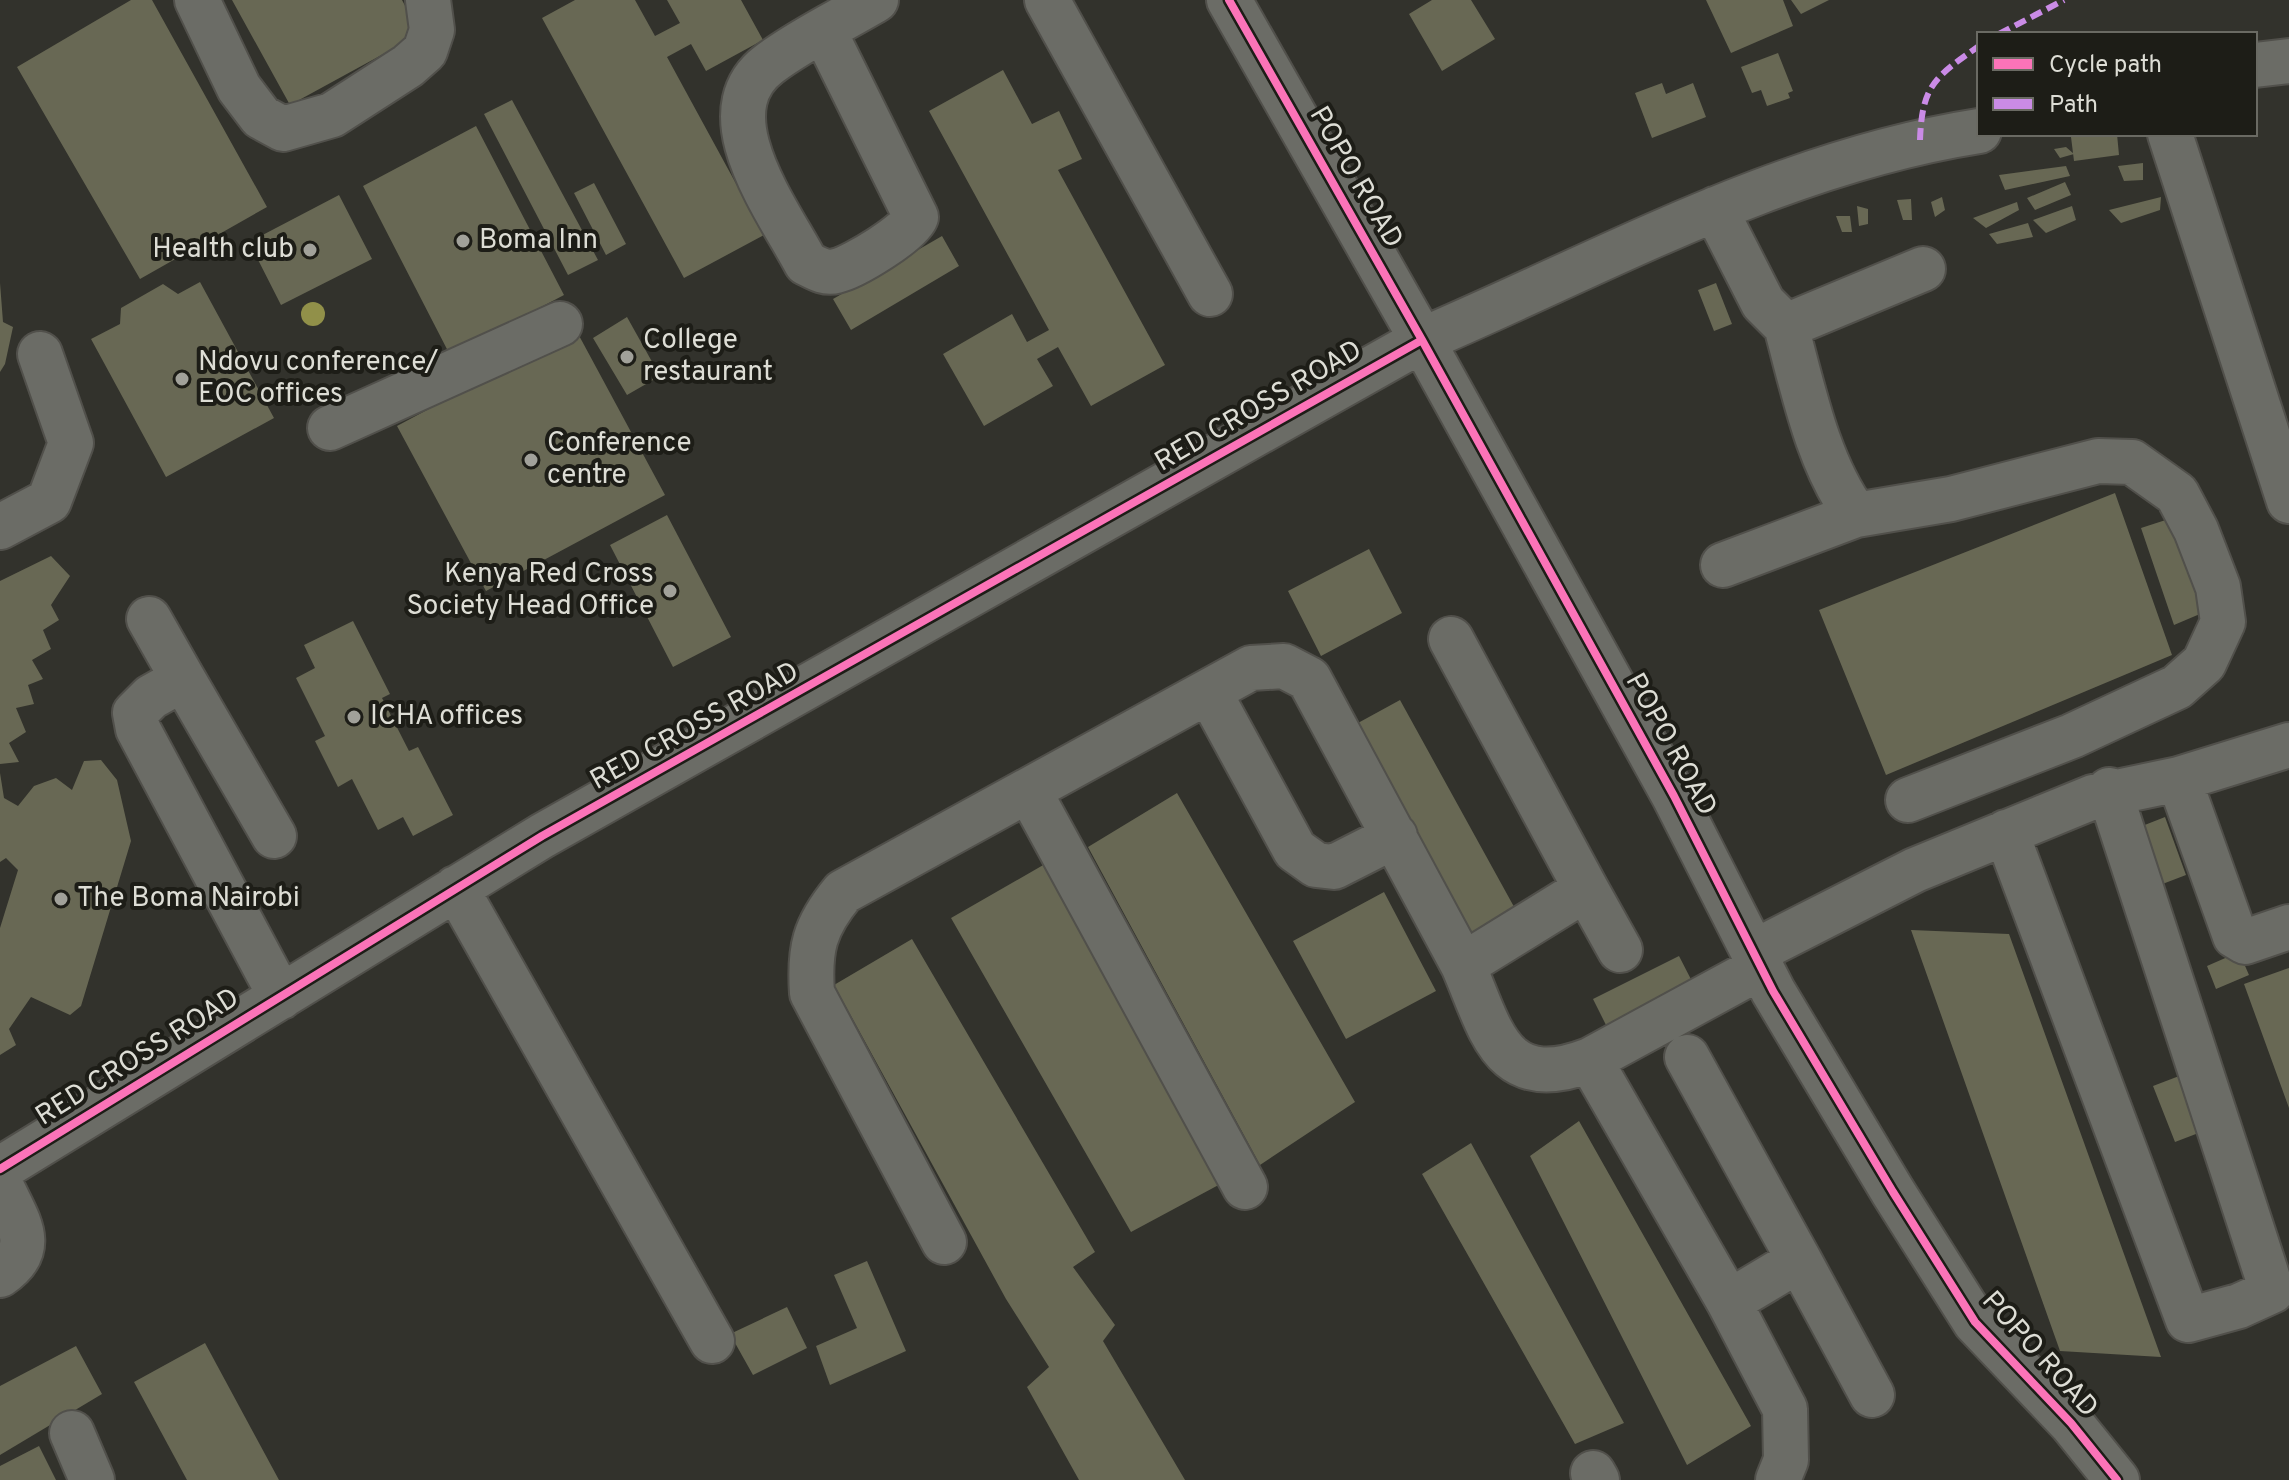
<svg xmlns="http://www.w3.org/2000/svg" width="2289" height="1480" font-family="Overpass,sans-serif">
  <rect width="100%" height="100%" fill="#32322c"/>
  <path fill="#686854" d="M131 0H152L267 207 140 279 17 67Z
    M232 0H402L420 34 290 105Z
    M575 0H635L655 36 680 23 667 0H741L763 40 706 71 691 44 667 57 764 235 684 278 542 18Z
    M1432 0H1471L1495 39 1442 71 1409 14Z
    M1706 0H1783L1793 26 1731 53Z
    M1791 0H1829L1801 14Z
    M1778 53 1793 91 1788 93 1790 98 1767 106 1761 90 1752 93 1741 67Z
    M1003 70 1032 124 1059 111 1082 159 1058 170 1165 365 1091 406 1058 347 1037 359 1053 386 984 426 943 354 1012 314 1027 342 1049 330 929 111Z
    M1662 83 1666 94 1693 83 1706 117 1652 138 1635 93Z
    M512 100 598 260 568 275 484 114Z
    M476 126 564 295 450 355 363 186Z
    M2093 134H2117L2119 155 2074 161 2071 137Z
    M2066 147 2074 154 2060 158 2054 149Z
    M2143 163V180L2124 181 2118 166Z
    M2066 166 2070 176 2005 190 1999 175Z
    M2065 182 2071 195 2035 210 2027 198Z
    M594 183 626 244 606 255 574 193Z
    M339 195 372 259 281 305 249 242Z
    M1942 197 1945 210 1935 217 1931 202Z
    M2161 197 2160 210 2121 223 2109 210Z
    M1911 199 1912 220H1903L1897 200Z
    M2017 202 2019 210 1986 228 1973 218Z
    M1857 206 1868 209V224L1859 226Z
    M2072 206 2076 220 2046 233 2033 220Z
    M1836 216H1850L1852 232H1842Z
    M2028 223 2033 237 1997 244 1989 234Z
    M942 236 959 266 851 330 833 299Z
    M200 282 274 418 166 477 91 339 120 324 121 308 163 284 178 294Z
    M0 283 3 322 13 327 5 364 0 372Z
    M1716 283 1732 324 1714 331 1698 290Z
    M627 317 660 376 627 395 593 338Z
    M576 330 665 495 486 591 397 426Z
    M2115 493 2172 655 1886 775 1819 610Z
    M667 515 731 637 673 667 610 545Z
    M2178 516 2214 608 2174 625 2141 528Z
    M1369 549 1402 613 1321 656 1288 591Z
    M51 556 70 576 51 605 59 620 43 630 51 649 32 660 43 679 28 685 34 704 16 708 26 732 9 743 19 762 0 764V581Z
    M353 621 390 694 382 698 409 751 418 747 453 815 413 836 403 817 378 830 352 779 338 787 315 741 325 736 296 678 315 668 304 645Z
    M1400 700 1518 914 1465 943 1347 729Z
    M101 760 117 780 131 841 81 1006 70 1015 31 997 9 1029 16 1045 0 1055V928L18 870 6 858 0 862V773L4 798 18 806 34 786 56 778 72 790 84 761Z
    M1177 793 1355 1102 1260 1165 1088 847Z
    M2165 817 2186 875 2152 888 2132 830Z
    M1045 864 1226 1181 1131 1232 951 918Z
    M1384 892 1436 991 1346 1039 1293 941Z
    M1911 930 2009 934 2161 1357 2060 1351Z
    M912 939 1095 1252 1073 1267 1115 1325 1103 1341 1185 1480H1079L1027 1387 1049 1367 1006 1299 834 985Z
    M2239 952 2249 975 2216 989 2207 966Z
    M1679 956 1697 991 1611 1035 1593 999Z
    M2289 968V1108L2244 984Z
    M2187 1073 2209 1129 2175 1142 2153 1086Z
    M1579 1121 1751 1426 1687 1465 1530 1156Z
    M1471 1143 1624 1423 1575 1444 1422 1174Z
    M867 1261 906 1351 830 1385 816 1346 857 1328 834 1275Z
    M787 1307 807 1348 753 1375 730 1334Z
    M205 1343 279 1480H187L134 1382Z
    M76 1346 102 1394 0 1455V1386Z
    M39 1446 56 1480H0V1466Z"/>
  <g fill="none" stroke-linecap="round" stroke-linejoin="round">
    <defs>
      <path id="minor" d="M197 0 239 88 261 117 283 129 332 115 408 66 425 51 432 30 428 0
        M1047 0 1210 294
        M1229 0 1422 340 1674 796 1773 991 1893 1192 1975 1322 2071 1423 2117 1480
        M824 31 916 217C911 232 854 267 836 271 825 274 816 268 806 263 778 210 704 113 769 64 802 39 841 21 876 0
        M2255 65 2289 61
        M2170 134 2289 501
        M1715 209 1763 303 1786 326
        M330 428 560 324
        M0 527 49 501 71 443 40 354
        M1723 565 1856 515
        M149 619 183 679
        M1451 639 1586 889 1463 965C1492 1032 1501 1094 1590 1060L1729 1302 1785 1409 1786 1460 1778 1480
        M1209 692 1295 850 1316 865 1334 867 1395 836
        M2179 779 2235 936 2245 942 2289 927
        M1029 791 1245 1187
        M1908 800 2072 736 2177 687 2204 663 2223 622 2218 587 2196 530 2177 494 2132 462 2098 461 1951 499 1856 515C1817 462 1803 388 1786 326L1923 269
        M2006 832 2188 1320 2239 1306 2272 1291 2109 790
        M274 836 183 679 151 697 135 713 138 729 281 997
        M456 888 712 1341
        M1586 889 1620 950
        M1754 952 1915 870 2093 797 2179 779 2289 745
        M1687 1057 1799 1260
        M1590 1060 1761 967
        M0 1169 542 836 1422 340C1604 262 1781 162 1979 131
        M0 1183C16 1220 41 1247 0 1275
        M944 1242 812 993C809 949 814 927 843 892L1251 668 1284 666 1309 679 1463 965
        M1729 1302 1799 1260 1872 1395
        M72 1433 92 1480
        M1593 1473 1597 1480"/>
    </defs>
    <use href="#minor" stroke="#51504b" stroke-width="48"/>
    <use href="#minor" stroke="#6b6c66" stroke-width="44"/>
    <path stroke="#ca8be6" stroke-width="6" stroke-dasharray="12 6" stroke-linecap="butt" d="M1999 34 2064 0
      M1920 140C1922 85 1935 77 1979 46"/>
    <defs>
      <path id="cycleway" d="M1229 0 1422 340 1674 796 1773 991 1893 1192 1975 1322 2071 1423 2117 1480
        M0 1169 542 836 1422 340"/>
    </defs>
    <use href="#cycleway" stroke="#1d1d17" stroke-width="13"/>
    <use href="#cycleway" stroke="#fb73b8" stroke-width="8"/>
  </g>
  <circle fill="#919049" cx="313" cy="314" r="12"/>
  <g fill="#a1a19a" stroke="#1d1d17" stroke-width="3">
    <circle cx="463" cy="241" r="8"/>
    <circle cx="310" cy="250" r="8"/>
    <circle cx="627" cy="357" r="8"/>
    <circle cx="182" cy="379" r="8"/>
    <circle cx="531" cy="460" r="8"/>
    <circle cx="670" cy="591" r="8"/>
    <circle cx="354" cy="717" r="8"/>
    <circle cx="61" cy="899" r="8"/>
  </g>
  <g text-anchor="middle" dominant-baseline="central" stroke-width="8" stroke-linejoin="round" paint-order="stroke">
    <g font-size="28" fill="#ddddd5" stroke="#1d1d17">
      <text transform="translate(1355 178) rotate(60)">POPO ROAD</text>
      <text transform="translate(1259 407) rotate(-30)">RED CROSS ROAD</text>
      <text transform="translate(695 727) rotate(-29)">RED CROSS ROAD</text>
      <text transform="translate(1670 745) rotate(61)">POPO ROAD</text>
      <text transform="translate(138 1058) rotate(-32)">RED CROSS ROAD</text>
      <text transform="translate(2039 1355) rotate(48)">POPO ROAD</text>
    </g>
    <g font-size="28" fill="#ddddd5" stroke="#1d1d17" text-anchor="start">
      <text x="479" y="241">Boma Inn</text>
      <text x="294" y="250" text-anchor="end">Health club</text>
      <text x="643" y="341">College<tspan x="643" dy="32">restaurant</tspan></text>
      <text x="198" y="363">Ndovu conference/<tspan x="198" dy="32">EOC offices</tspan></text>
      <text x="547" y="444">Conference<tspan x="547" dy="32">centre</tspan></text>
      <text x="654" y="575" text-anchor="end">Kenya Red Cross<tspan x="654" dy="32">Society Head Office</tspan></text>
      <text x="370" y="717">ICHA offices</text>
      <text x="77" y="899">The Boma Nairobi</text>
    </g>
  </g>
  <rect x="1977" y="32" width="280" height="104" fill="#1d1d17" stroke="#6a6a63" stroke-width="2"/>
  <rect x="1993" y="58" width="40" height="12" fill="#fb73b8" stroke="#6a6a63" stroke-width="2"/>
  <text x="2049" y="72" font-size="24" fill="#ddddd5">Cycle path</text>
  <rect x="1993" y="98" width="40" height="12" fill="#ca8be6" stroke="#6a6a63" stroke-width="2"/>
  <text x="2049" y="112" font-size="24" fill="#ddddd5">Path</text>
</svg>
